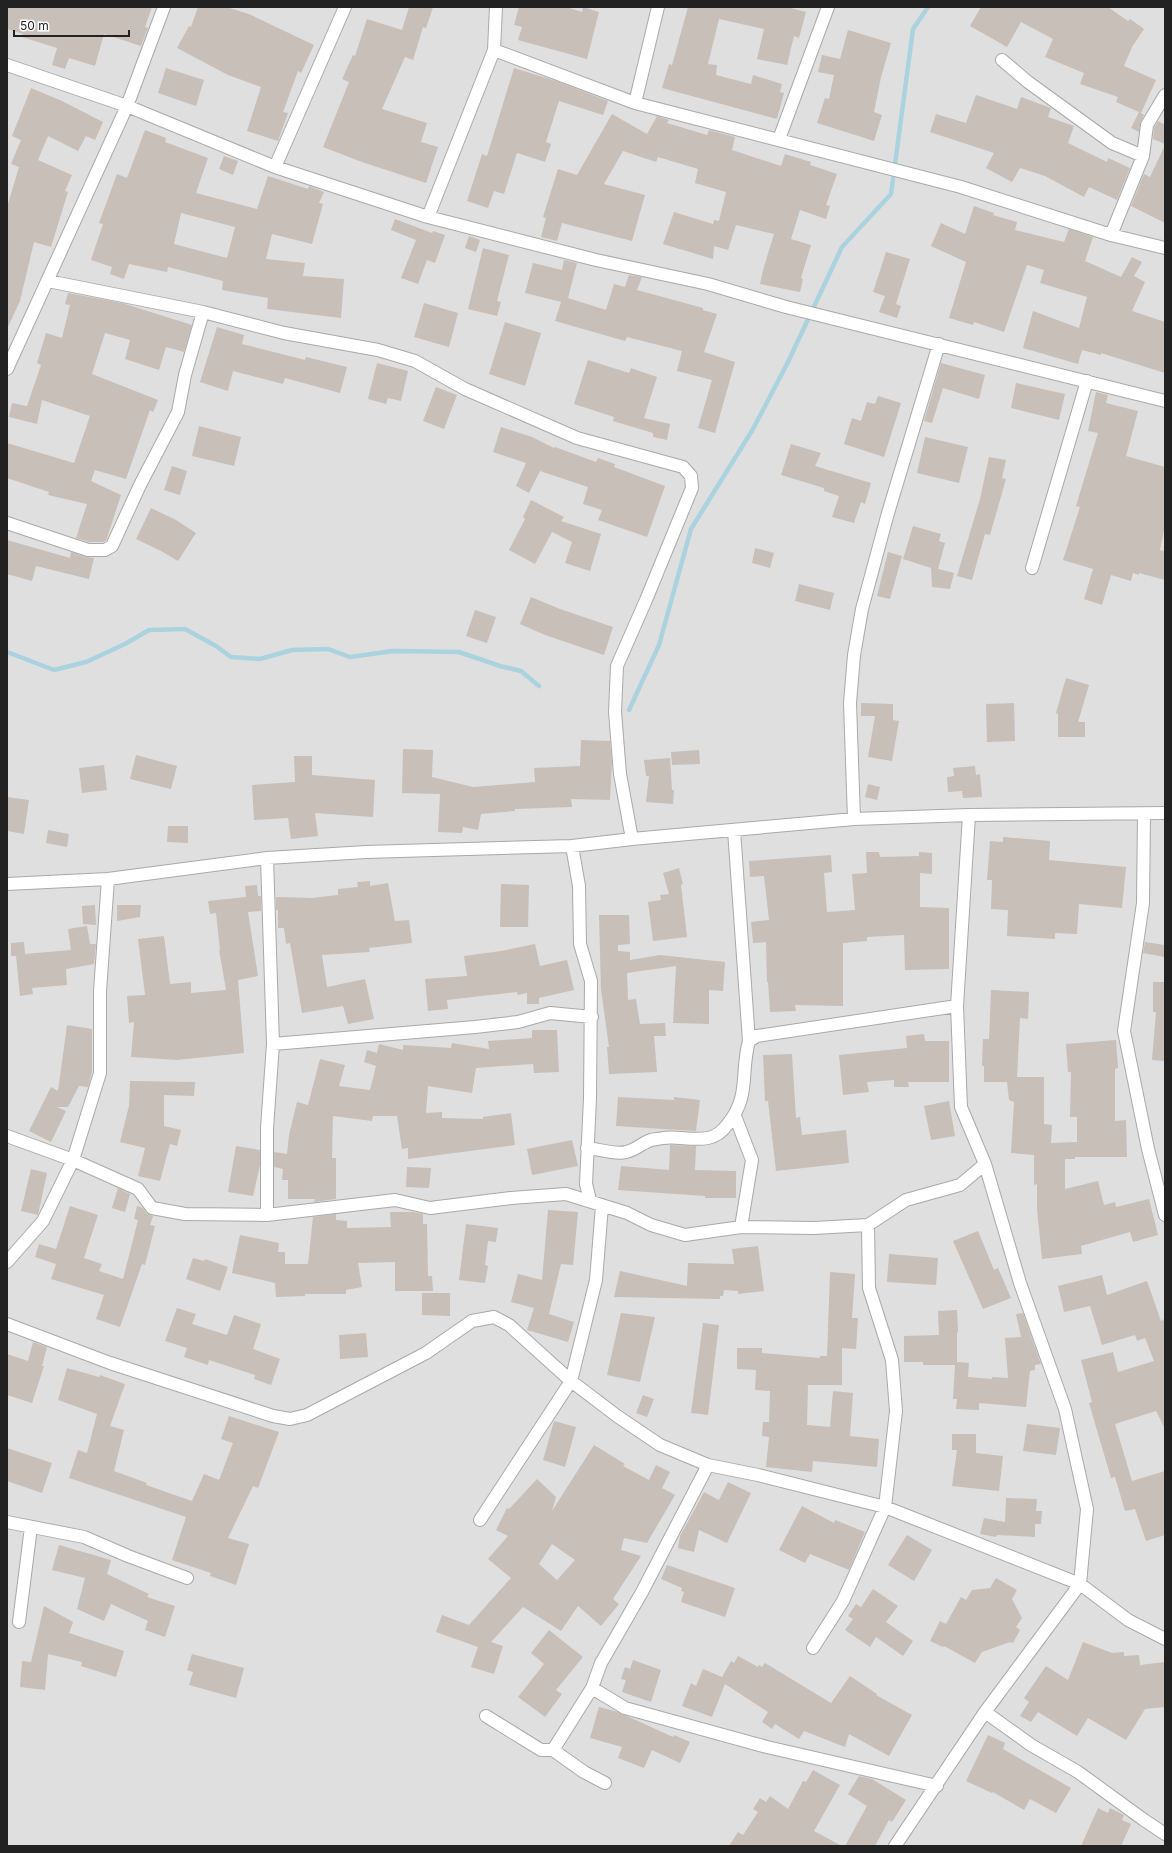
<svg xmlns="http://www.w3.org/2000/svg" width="1172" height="1853" font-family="Inter,sans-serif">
  <rect width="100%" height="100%" fill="#f2efe9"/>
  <path fill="#e0dfdf" d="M7 7H1165V1846H7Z"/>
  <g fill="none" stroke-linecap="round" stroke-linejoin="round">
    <path stroke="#aad3df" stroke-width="4.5" d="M7 652 54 670 86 662 125 644 149 630 185 629 216 646 231 657 260 659 292 650 328 649 350 657 393 651 459 652 500 666 521 671 539 686
      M629 710 659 645 691 529 753 429 788 362 842 247 891 194 913 29 928 7"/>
  </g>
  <path fill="#c7bfb8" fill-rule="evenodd" d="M7 7H152L145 27 148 28 141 46 104 34 95 66 69 58 65 69 52 65 57 48 22 37 23 34 7 29Z
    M198 7H226L249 14 314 45 301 73 298 71 283 112 288 113 278 141 247 131 261 87 228 75 177 48 189 26 191 27Z
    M409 7H433L426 28 423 27 413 60 405 57 382 109 427 123 421 142 438 147 426 183 362 162 323 147 349 82 342 79 353 55 355 56 367 19 402 30Z
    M519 7H566L582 12 583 7 599 12 587 59 518 40 522 27 514 25Z
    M688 7H787L806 12 799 38 794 36 787 65 757 59 764 29 719 19 708 64 717 65 716 75 751 84 753 75 782 84 780 92 784 93 777 119 662 88 669 64 672 65Z
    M981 7H1108L1128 21 1130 19 1144 29 1132 47 1124 66 1156 80 1141 113 1144 115 1140 124 1139 132 1131 128 1139 112 1116 102 1118 97 1080 84 1084 73 1045 57 1053 39 1021 22 1007 47 970 26Z
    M848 30 891 43 881 77 874 112 882 115 874 141 817 123 825 98 829 99 834 75 818 72 822 55 840 59Z
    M166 68 204 80 196 106 158 93Z
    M514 68 559 82 608 101 603 115 559 101 546 142 551 144 545 162 517 153 504 194 494 191 488 208 467 201 482 154 487 156Z
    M31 88 62 101 103 122 95 140 86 136 78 151 48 136 38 160 72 175 65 191 68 192 51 247 34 242 20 301 7 329V207L19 167 11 164 21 140 12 136Z
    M976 95 1017 109 1021 97 1051 108 1048 117 1074 126 1068 143 1107 162 1108 158 1130 168 1117 200 1089 187 1084 197 1045 176 1020 168 1012 182 986 168 994 153 930 132 936 114 966 123Z
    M612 114 647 134 657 116 669 120 667 123 707 135 709 130 735 137 732 150 781 166 785 154 811 162 810 165 837 174 826 205 830 206 826 219 800 210 791 239 811 245 801 278 803 279 800 292 760 284 763 270 774 234 736 225 728 250 714 246 713 259 663 244 674 212 713 224 714 220 719 221 726 192 695 183 698 169 658 157 656 162 623 151 604 184 645 195 632 241 562 223 557 241 541 237 546 218 543 217 558 169 577 175Z
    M1158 121 1165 125V144L1153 139 1154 128Z
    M145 130 166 138 165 142 208 158 196 193 257 209 268 176 308 189 309 186 324 192 319 203 323 204 312 244 272 234 266 259 305 263 303 276 344 279 341 318 267 309 268 298 222 290 223 281 168 267 167 272 129 264 124 279 110 274 112 267 91 260 103 224 99 223 117 174 127 178ZM181 213 235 227 227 258 174 244Z
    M1165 145V223L1131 206 1144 174 1150 177Z
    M224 156 238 161 233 175 219 169Z
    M974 206 994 213 993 215 1017 222 1015 230 1064 242 1069 229 1093 237 1085 261 1121 277 1132 257 1142 262 1134 276 1145 282 1132 311 1165 322V373L1101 353V355L1082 350 1078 364 1023 348 1033 311 1079 328 1087 297 1040 283 1044 270 1027 265 1004 332 974 322 973 325 949 318 966 262 931 246 941 223 965 234Z
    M395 219 432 233 433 231 445 235 435 263 427 260 418 284 401 278 416 240 391 230Z
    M469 236 480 240 476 252 465 248Z
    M483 248 509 255 497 301 501 302 497 316 468 309Z
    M886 252 910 259 896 304 901 306 897 318 879 312 885 296 873 292Z
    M564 260 577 263 568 298 606 310 614 284 625 287 629 275 642 277 637 290 703 308V310L717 314 704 352 735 362 715 433 698 428 712 380 677 371 682 351 627 337 625 341 555 321 561 302 525 293 533 263 562 270Z
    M68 293 122 303 192 325 184 352 166 347 159 370 125 359 130 340 105 333 92 374 158 400 153 412 150 410 126 479 95 470 91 481 121 495 106 541 103 542H89L76 538 87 504 48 495 49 492 7 478V443L74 463 90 416 42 400 37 424 9 417 12 403 27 406 41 365 37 363 46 333 62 338 70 305 65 304Z
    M424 303 458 313 449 347 414 337Z
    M505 322 541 333 525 386 489 374Z
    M217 327 244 335 242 344 305 360 306 357 347 367 340 393 285 378 283 384 233 371 228 391 200 382Z
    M588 360 629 373 631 368 657 377 644 418 670 424 667 440 653 437V433L613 421 614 417 574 404Z
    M377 363 408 371 401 401 388 398 386 404 368 399Z
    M941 363 985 375 979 399 943 388 932 423 924 421Z
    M1016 383 1065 394 1059 420 1011 408Z
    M436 387 457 395 444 429 423 421Z
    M1096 392 1108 395 1106 403 1138 411 1126 456 1165 467V525L1160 550 1165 551V580L1139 573V575L1133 573 1131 581 1111 575 1102 605 1084 599 1093 569 1063 560 1080 507 1076 506 1098 433 1088 431Z
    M878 396 901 403 884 457 844 444 852 418 861 421 867 402 875 404Z
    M199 426 241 437 234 466 192 456Z
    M501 427 532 437 554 448 555 447 596 462 598 458 615 464 614 467 665 486 647 537 598 520 602 510 583 504 588 487 540 471 529 493 516 486 526 463 493 452Z
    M925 437 968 447 959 483 917 473Z
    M791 444 821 453 815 466 871 483 865 504 861 502 854 523 832 517 839 496 824 491V488L781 475Z
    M989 457 1006 460 1002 478 1006 479 990 535 985 534 972 580 957 576 980 499Z
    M172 466 187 471 180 495 164 490Z
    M531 500 564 517 561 521 601 534 590 571 565 563 572 542 552 532 535 564 509 550 525 519 523 517Z
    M151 508 176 520 196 533 178 561 161 551 136 539Z
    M913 526 941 534 939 541 945 543 938 569 954 573 950 589 932 587 931 568 903 559Z
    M7 540 70 558 71 552 86 557 94 558 89 579 36 566 32 581 7 574Z
    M755 548 774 553 770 568 752 563Z
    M888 552 902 556 890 599 877 596Z
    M799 584 834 593 830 610 795 601Z
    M531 597 560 609 613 627 604 655 545 635 520 624Z
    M475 610 496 617 487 643 466 636Z
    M1066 678 1089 685 1078 722H1085V737H1058V714L1056 713Z
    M861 703 893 704V720L899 721 892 761 868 757 875 716H861Z
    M1014 703 1015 741 987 742 986 704Z
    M581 740 610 741 612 762 610 800 571 799 572 807 515 809V811L481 814 478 830 463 827 462 833 438 832 440 794 402 793 403 749 433 750 432 777 473 787 535 782 534 768 580 766Z
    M699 750 700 764 672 765 671 752Z
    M136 755 177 766 171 789 130 779Z
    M294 756H312V775L375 780 373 817 315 813 318 836 291 839 288 818 254 820 252 785 295 782Z
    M670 758 672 790H674L673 804 646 802 649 776H646L644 760Z
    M104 765 107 790 82 793 79 768Z
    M975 766 976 775 980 774 982 797 963 798 962 791 948 792 947 777 954 776 953 768Z
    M868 784 880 787 877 800 865 797Z
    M7 797 29 800 24 834 7 831Z
    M168 826H188V843L167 842Z
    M48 830 69 834 67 847 46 843Z
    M1003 837 1050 841 1049 860 1126 867 1122 908 1079 904 1077 934 1055 933V939L1007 936 1008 910 991 909 992 880H987L990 841 1003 842Z
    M866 852H879L880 857 919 856V852L932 853V874L920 873V907L949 908V969L905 970 904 935 867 937V941L843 943V1006L795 1005 796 1011 770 1012 768 982H767L766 942 753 943 751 922 769 920 764 876 750 877 749 861 831 855 832 872 824 873 827 912 855 910 852 874 867 873Z
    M679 868 683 884 681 885 687 937 653 941 648 902 661 900 660 895 669 894 663 873Z
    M370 881V886L388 883 395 921 409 920 412 943 369 948 370 952 322 955 327 987 365 979 374 1019 348 1024 343 1006 302 1013 290 943 286 944 284 928H278V910H276V897L312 898 338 895V889L358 887 357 882Z
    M501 884 529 885 528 927H500Z
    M257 885 258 896H261V911L248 912 258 976 238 980 244 1053 177 1060 131 1057 134 1022 129 1023 127 996 145 995 138 939 164 936 170 984 191 982V993L226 990 219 950H220L216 913 210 914 208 901 246 897 245 886Z
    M95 905 96 925 83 924 82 906Z
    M117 905H141L140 917 117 921Z
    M599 915H629L630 944 618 945V951L630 952V960L660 955 725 962 723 991 709 990V1024L673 1023 676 966 627 973 628 1000 636 999 640 1024 665 1023 666 1036H654L657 1072 609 1074 607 1047H609L601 990Z
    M87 926 90 944H96L94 964 66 969 67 985 32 988 33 994 20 996 16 956H11V943L24 942 25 954 71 950 68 929Z
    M1145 942 1165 945V957L1143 953Z
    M535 944 540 966 567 960 574 990 539 998V1004H527V993L518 995 517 992 447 1000 448 1009 428 1011 425 979 467 976 464 956 501 951Z
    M1153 982H1165V1061L1152 1060 1156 1012H1153Z
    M991 990 1029 992 1028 1019 1020 1018 1017 1077H1044V1124L1052 1125 1051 1143 1077 1142V1117H1070L1071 1072H1068L1066 1044 1116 1040 1118 1068 1115 1069V1121L1126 1120 1127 1157H1075V1159H1065V1189L1098 1181 1104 1205 1115 1202 1116 1207 1149 1199 1158 1235 1133 1242 1130 1232 1081 1246 1082 1254 1042 1259 1037 1209V1184L1034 1185V1155L1011 1153 1014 1102 1009 1100 1007 1082H984V1066H982L983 1039H989Z
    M67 1025 92 1029V1072L88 1087 79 1086 68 1107H57L66 1111 51 1142 29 1131 51 1087 58 1091Z
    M532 1030H557L559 1072 534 1073 533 1064 476 1068 472 1093 428 1086 426 1113 442 1112V1118L483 1119V1117L511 1113 515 1145 408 1159V1148L402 1149 397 1116H373L372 1121 333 1116 332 1158H336V1199L314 1202 315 1199H288V1180H282L283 1169 274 1167V1152L287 1154 289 1135 297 1102 308 1105 320 1059 345 1065 339 1086 370 1090 376 1066 364 1062 367 1050 377 1053 379 1044 403 1050V1045L451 1048 452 1043 489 1049 488 1041 532 1038Z
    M924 1034 925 1041H949V1082H908L909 1087H894V1080L867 1082 869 1092 843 1095 839 1055 907 1048 906 1036Z
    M792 1054 796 1118 800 1117 802 1135 846 1130 849 1163 776 1171 768 1101H765L763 1055Z
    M130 1081 195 1082 194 1096 164 1095V1126L181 1130 177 1146 170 1144 160 1181 138 1176 145 1148 120 1142 129 1106Z
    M618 1097 674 1100V1097L700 1100 696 1131 616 1126Z
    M949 1101 955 1136 931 1140 924 1106Z
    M572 1140 578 1166 532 1175 527 1149Z
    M670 1145 696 1146 695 1170 736 1171V1198H705V1196L618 1190 621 1166 669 1170Z
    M236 1146 260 1150V1165L253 1196 228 1192Z
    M407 1167 431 1168 429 1188 406 1187Z
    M31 1169 47 1173 38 1215 21 1211Z
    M118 1188 130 1194 125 1212 112 1208Z
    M70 1206 98 1215 84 1258 102 1264 99 1271 123 1279 138 1220 134 1219 137 1206 143 1208 146 1213 153 1216 150 1225 155 1226 145 1265 142 1264 120 1327 96 1319 104 1295 51 1279 56 1264 35 1257 39 1244 56 1249Z
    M548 1210 578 1212 573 1265 561 1264 549 1314 574 1322 568 1342 527 1330 534 1308 511 1302 518 1274 542 1280Z
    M390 1212H413L423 1214V1224H427L428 1276H432L433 1291H395V1262L358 1263 362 1287 346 1290V1294H305V1296L276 1297 275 1283 232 1273 240 1235 279 1243 278 1252H285V1264H308L313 1217 336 1214V1220L347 1221V1228L391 1227Z
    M466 1224 498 1228 496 1242 488 1241 485 1265 488 1266 485 1283 459 1280Z
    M978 1231 994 1270 998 1268 1011 1298 983 1309 953 1241Z
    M758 1246 764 1291 738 1294V1291L724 1290 723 1296H720V1299L614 1297 620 1271 687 1286 688 1263 734 1264 732 1249Z
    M889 1254 938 1258 936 1285 887 1282Z
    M193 1258 204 1261 205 1259 228 1267 220 1291 186 1279Z
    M830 1272 855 1274 852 1318H858L856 1349 842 1348V1385H808L807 1425 830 1427 833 1391 853 1393 850 1436 879 1439 877 1467 813 1461 812 1472 766 1467 769 1437 762 1436 763 1422H769L770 1391 755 1390 756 1370 737 1369V1348H762V1353L820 1358V1356H827Z
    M1102 1275 1107 1295 1147 1281 1161 1321 1165 1319V1429L1156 1411 1115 1424 1132 1481 1165 1471V1535L1146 1541 1135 1509 1125 1511 1115 1477 1111 1478 1089 1403 1092 1402 1081 1360 1113 1352 1118 1372 1154 1361 1145 1338 1137 1341 1135 1335 1102 1345 1090 1306 1064 1312 1058 1286Z
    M422 1293H450V1316L422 1315Z
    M177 1308 196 1314 192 1324 227 1335 234 1315 261 1324 253 1349 280 1359 271 1385 254 1379 255 1375 209 1360 208 1365 184 1357 187 1348 165 1341Z
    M957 1310 958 1332 957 1333V1362L969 1363 968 1377 992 1379V1377L1008 1378 1005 1338 1021 1337 1016 1314 1023 1313 1041 1364 1035 1365V1370L1030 1371 1026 1407 979 1403V1410L956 1409 957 1399H953L955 1365H923V1362H904V1336L939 1335 938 1311Z
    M621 1313 655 1317 640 1382 607 1375Z
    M703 1323 719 1325 708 1415 691 1413Z
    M366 1333 368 1357 340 1359 339 1335Z
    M33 1342 47 1347 42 1366H44L32 1403 7 1395V1354L28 1361Z
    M67 1368 99 1377 100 1375 125 1384 110 1426 124 1430 114 1471 147 1483 146 1485 192 1501 204 1474 219 1480 233 1443 221 1439 229 1416 279 1432 258 1488 253 1486 228 1538 249 1544 236 1585 210 1576 211 1573 172 1560 186 1517 69 1478 78 1450 87 1453 97 1414 58 1400Z
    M643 1395 654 1399 647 1417 636 1413Z
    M554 1421 576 1427 565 1467 543 1460Z
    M1027 1424 1060 1428 1056 1455 1023 1451Z
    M952 1434H976V1453L1003 1456 999 1491 952 1486 957 1450H952Z
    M594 1445 625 1464 623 1466 649 1480 656 1465 670 1472 662 1488 675 1495 647 1543 624 1538 621 1550 641 1556 613 1599 619 1604 601 1626 578 1606 561 1631 523 1607 491 1642 503 1646 494 1674 471 1667 478 1647 436 1632 442 1615 469 1625 511 1578 488 1559 508 1536 496 1530 507 1508 509 1509 537 1479 556 1497 552 1511ZM552 1544 575 1560 557 1580 539 1564Z
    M7 1448 52 1463 42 1493 7 1481Z
    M728 1482 751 1493 727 1543 699 1530 694 1552 678 1548 680 1536 704 1492 719 1500Z
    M1006 1498 1037 1499 1036 1511H1042L1041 1524H1035V1537L997 1535 996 1537 980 1534 984 1518 1005 1522Z
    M802 1506 834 1523 835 1520 865 1532 849 1570 810 1554 805 1563 779 1550Z
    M907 1535 932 1550 914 1581 888 1565Z
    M59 1545 111 1560 107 1574 149 1594 147 1597 175 1606 165 1637 145 1630 148 1621 111 1604 104 1621 77 1609 85 1578 52 1570Z
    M667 1565 735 1588 725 1617 681 1602 684 1592 681 1591 682 1588 661 1579Z
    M996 1578 1017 1590 1012 1599 1022 1618 1016 1627 1020 1630 1013 1643 1010 1642 982 1652 975 1663 944 1646 943 1647 930 1641 940 1621 946 1624 961 1597 966 1600 972 1590 990 1588Z
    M873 1589 898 1606 886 1622 913 1641 903 1656 876 1637 870 1647 845 1630 853 1619 848 1616 856 1604 861 1607Z
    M44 1606 73 1622 69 1633 124 1651 116 1677 81 1666 82 1662 48 1654 45 1690 20 1687 22 1661 31 1662Z
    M549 1630 583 1657 556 1690 562 1694 545 1717 518 1697 544 1664 531 1653Z
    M1083 1642 1112 1653 1124 1652V1656L1139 1655 1140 1665 1165 1662V1707L1145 1709 1126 1740 1088 1718 1077 1736 1038 1712 1031 1722 1020 1716 1029 1702 1024 1698 1046 1666 1068 1680Z
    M192 1654 244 1668 236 1698 189 1685 193 1672 187 1670Z
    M738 1656 758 1667 759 1665 762 1667 765 1663 831 1703 850 1676 877 1694 876 1695 912 1715 889 1756 849 1734 845 1747 804 1731 799 1739 775 1724 772 1729 762 1722 768 1712 725 1684 712 1717 682 1706 691 1683 696 1686 703 1669 722 1677 731 1661 734 1663Z
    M633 1660 661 1670 651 1702 622 1692 626 1680 621 1679 625 1667 630 1669Z
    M599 1707 618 1712 673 1737 674 1735 690 1742 680 1763 652 1750 644 1768 618 1758 622 1747 590 1738Z
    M988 1735 1005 1743 1003 1749 1071 1788 1056 1813 1030 1799 1024 1810 993 1792 992 1793 966 1781Z
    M813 1770 840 1785 814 1831 842 1846H729L738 1832 743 1835 758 1812 753 1809 760 1798 766 1802 770 1796 788 1809 803 1781 806 1782Z
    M859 1776 872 1779 906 1800 892 1822 889 1820 875 1846H845L867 1806 848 1794Z
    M1098 1808 1108 1813 1110 1808 1124 1815 1122 1820 1131 1824 1121 1846H1081Z"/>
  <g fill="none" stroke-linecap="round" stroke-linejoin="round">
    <defs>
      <path id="street" d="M494 50 635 103 961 187 1111 235 1165 248
        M1002 60 1028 82 1112 143 1143 156
        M7 65 127 106 275 167 428 217 596 260 708 284 786 307 1165 401
        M635 103 658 7
        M779 139 828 7
        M275 167 345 7
        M428 217 494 50 496 7
        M1111 235 1143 156 1147 125 1165 95
        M48 281 203 312 284 333 378 350 415 361 465 389 577 438 683 467 691 476 692 488 646 600 617 666 615 712 620 774 632 839
        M7 369 127 106 164 7
        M7 523 88 550H105L112 546 140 485 178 412 185 375 203 312
        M1032 568 1087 381
        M1144 814 1143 903 1124 1031 1148 1149 1165 1215
        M854 819 850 703 854 655 862 609 888 513 939 344
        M734 830 749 1041
        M572 846 579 886 580 944 591 981 590 1098 586 1184 590 1200
        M267 858 273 1044 267 1128V1215
        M7 884 108 879 267 858 366 852 572 846 632 839 854 819 969 815 1165 813
        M273 1044 475 1027 518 1022 550 1013 592 1017
        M735 1116 752 1160 741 1227
        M7 1136 73 1160 138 1189 152 1208 185 1214 267 1215 395 1200 430 1208 511 1198 566 1194 627 1213 651 1225 685 1235 741 1227 814 1228 868 1225 906 1200 960 1185 985 1164
        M587 1148C599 1149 615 1155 626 1152 636 1150 642 1143 651 1140 654 1139 659 1139 663 1138 678 1136 693 1141 708 1138 717 1136 722 1132 727 1125 751 1096 740 1073 749 1041L757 1036 957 1006
        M7 1262 43 1221 73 1160 100 1073V991L108 879
        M7 1324 110 1363 273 1416 290 1419 307 1415 426 1353 472 1321 494 1317 509 1325 571 1381 617 1416 660 1445 708 1465 758 1475 885 1507 1080 1584 1128 1620 1165 1639
        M480 1520 571 1381 596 1280 602 1206
        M7 1522 84 1537 128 1556 187 1578
        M19 1622 31 1527
        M813 1648 843 1601 885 1507 896 1411 892 1360 869 1288 868 1225
        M592 1688 625 1708 767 1747 937 1786
        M985 1712 1031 1745 1078 1772 1144 1820 1165 1834
        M486 1716 541 1750H553L584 1772 605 1783
        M553 1750 592 1688 601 1663 642 1592 708 1465
        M895 1846 985 1712 1080 1584 1087 1509 1065 1409 1020 1283 985 1164 961 1107 957 1006 969 815"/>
    </defs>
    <use href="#street" stroke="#a9a9a9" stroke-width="14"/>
    <use href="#street" stroke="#fff" stroke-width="12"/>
  </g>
  <rect width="1172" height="1853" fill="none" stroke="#222222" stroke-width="16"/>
  <path d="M14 30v6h115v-6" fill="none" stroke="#222222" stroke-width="2"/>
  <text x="20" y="30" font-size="12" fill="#222222" stroke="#ffffff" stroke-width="3" paint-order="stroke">50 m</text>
</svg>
